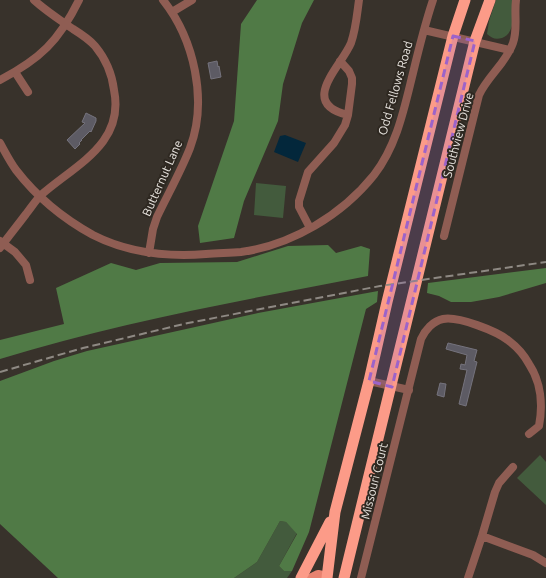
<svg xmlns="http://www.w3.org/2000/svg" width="546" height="578" font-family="Ubuntu,sans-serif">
  <rect width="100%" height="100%" fill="#38322b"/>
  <path fill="#435b3d" d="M496 0H514C513 12 516 33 502 38 495 40 492 38 487 34L489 21Z
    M256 183 286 186 283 218 254 215Z
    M540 455 546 462V505L517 478Z
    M280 521 286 522 297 533 279 566 284 571H292L287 578H234L257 562Z"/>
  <path fill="#507a46" d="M257 0H314L302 23 283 84 278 121 244 201 234 238 200 243 198 226 234 121 241 24Z
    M328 245 336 253 361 246 370 249 368 276C245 300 120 322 0 359V340L64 324 56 288 111 263 136 270 160 263 237 262 288 246Z
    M546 268V283L499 297 471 302H451L439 296 427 293 428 283Z
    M378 291 377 302 366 309 309 532 292 571H284L279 566 297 534 286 522 280 521 257 562 234 578H58L0 524V381L54 361 87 351 258 313Z"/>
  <path fill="#03273b" d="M285 135 306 143 298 162 274 152 280 136Z"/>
  <path fill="#5d5b64" stroke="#75737d" d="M217 61 218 67 219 66 221 77 211 79 208 63Z
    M86 113 96 118V121L91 132 90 131 81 140H82L79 143 80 144 75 149 67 140 85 123 82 122Z
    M448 343 477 350 474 361 477 362 466 406 459 404 467 370 460 369 461 364 465 365 467 355 446 349Z
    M440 383 446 384 444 397 437 395Z"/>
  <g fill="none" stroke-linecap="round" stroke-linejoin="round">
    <path stroke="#8f5d53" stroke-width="8" d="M172 12 192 0
      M424 30 510 50
      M15 72 28 92
      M0 80C40 59 59 41 79 0
      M348 115C298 103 341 67 351 43 356 29 357 14 359 0
      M0 143C5 152 10 162 16 170 36 196 64 219 93 235 128 253 167 257 206 254 218 253 229 253 241 252 292 245 342 215 374 175 397 145 404 109 413 73 419 48 425 24 433 0
      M310 228 299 207V201L308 172 334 143 345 125 348 115 352 84V78L349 71 340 61
      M444 236 479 95C488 76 506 63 513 43 518 29 514 14 516 0
      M0 241 15 252 26 265 30 280
      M0 248C8 237 17 226 26 214 31 208 35 201 41 195 75 165 125 144 114 90 112 74 105 58 95 46 89 39 81 34 73 29 60 20 46 11 34 0
      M149 253 153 229 157 217C168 194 181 171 190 148 208 100 194 39 163 0
      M369 381 409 390
      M482 536 533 555 546 563
      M361 578 421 339C425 330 433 321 443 319 458 316 497 331 509 341 517 347 524 355 529 364 541 382 543 405 539 426L529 434
      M468 578 482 536 495 492 499 483 513 467"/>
    <path stroke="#e88370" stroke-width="10" d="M312 578 318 575 327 577"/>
    <path stroke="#fc9b88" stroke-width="11" d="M301 578 330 522
      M327 578 335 512 369 381 387 302 453 36 465 0
      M344 578 475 41 490 0"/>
    <path stroke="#8e8983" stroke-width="2" stroke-dasharray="8 4" stroke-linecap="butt" d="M0 372 83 348 188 323 380 286 546 262"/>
  </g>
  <path fill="#9c63c9" fill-opacity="0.2" stroke="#9c63c9" stroke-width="3" stroke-dasharray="8 5" stroke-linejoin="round" d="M453 36 475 41 392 387 369 381Z"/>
  <g text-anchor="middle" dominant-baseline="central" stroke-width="4" stroke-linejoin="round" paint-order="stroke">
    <g font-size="12" fill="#e8e4df" stroke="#2e2821">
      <text transform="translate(395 88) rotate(-74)">Odd Fellows Road</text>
      <text transform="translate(458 135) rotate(-75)">Southview Drive</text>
      <text transform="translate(162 178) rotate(-66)">Butternut Lane</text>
      <text transform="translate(374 481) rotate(-76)">Missouri Court</text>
    </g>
  </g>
</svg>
